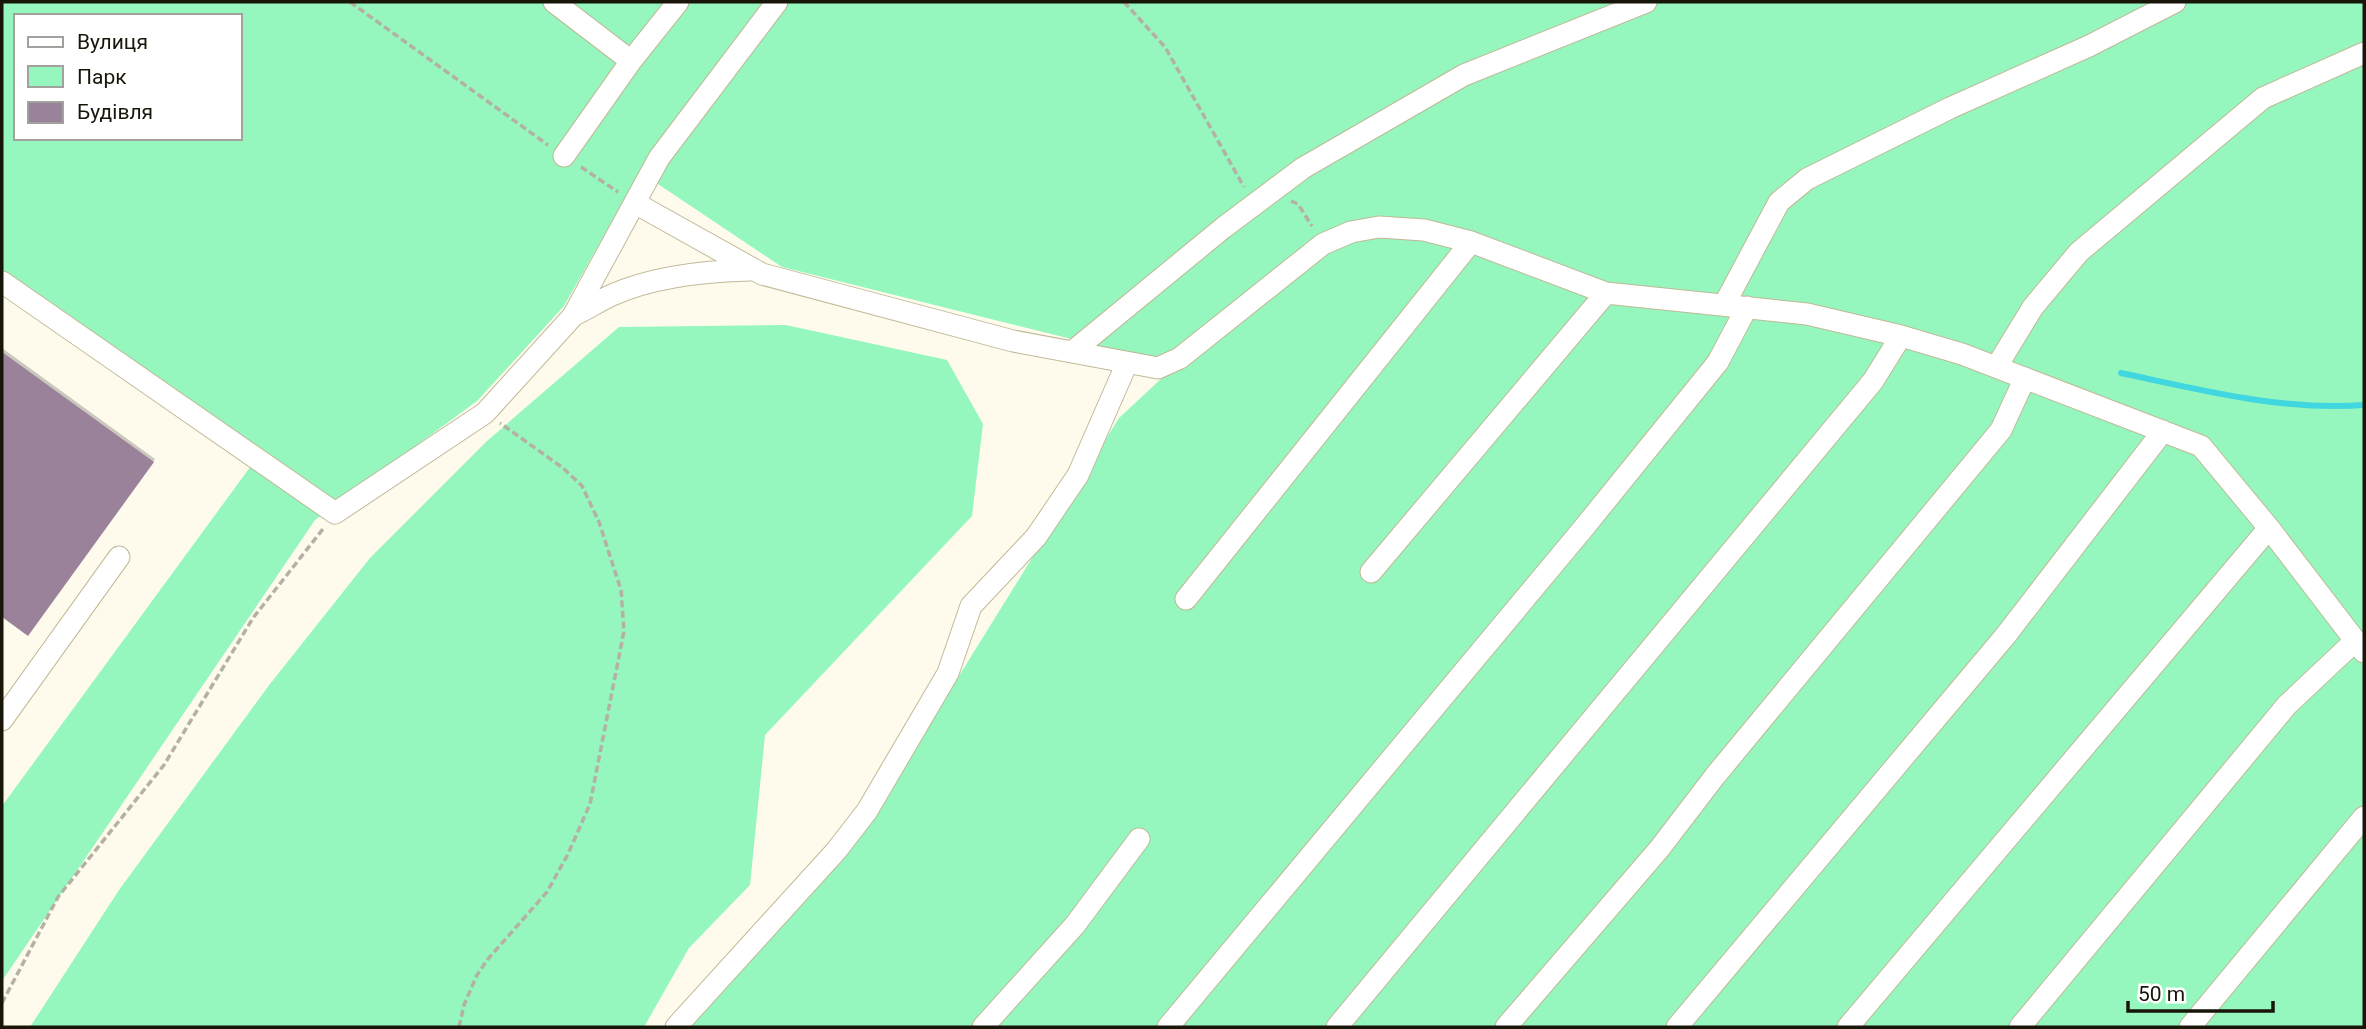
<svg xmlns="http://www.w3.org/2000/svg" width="2366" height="1029" font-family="Roboto,sans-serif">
  <rect width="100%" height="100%" fill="#fefbed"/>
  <path fill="#95f6be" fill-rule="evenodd" d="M2 2H2364V1027H690L869 821 1119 418 1176 365 782 267 640 172 564 306 477 401 315 520 2 981V806L256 459 2 269ZM16 16H240V138H16Z
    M786 325 947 360 983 424 972 516 765 735 750 885 689 948 644 1027H30L119 890 270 684 370 558 487 441 619 327Z"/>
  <path fill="#0003" d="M2 348 155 459 28 634 2 615Z"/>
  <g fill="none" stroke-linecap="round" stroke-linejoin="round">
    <path stroke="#41d7e0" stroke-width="6" d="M2121 373C2201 390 2282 411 2364 405"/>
  </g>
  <path fill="#9a829b" d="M2 352 154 462 28 636 2 617Z"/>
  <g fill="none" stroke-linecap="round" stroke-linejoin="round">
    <defs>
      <path id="minor" d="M554 2 631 61
        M564 156 631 61 678 2
        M635 203 762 274 1013 341 1158 368 1180 358 1323 244 1351 232 1379 227 1424 230 1471 242 1606 293 1807 314 1901 336 1962 354 2201 446 2269 528 2364 652
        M2 282 335 513 485 413 573 316 659 158 777 2
        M1724 305 1779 202 1807 179 1950 108 2089 46 2175 2
        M574 315C587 309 599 301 612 295 655 276 705 271 751 270
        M1072 352 1223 228 1303 168 1464 75 1646 2
        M1997 366 2033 307 2079 252 2263 98 2364 53
        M1371 572 1606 293
        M1186 599 1471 242
        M2 720 119 557
        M676 1027 836 851 867 811 948 673 971 606 1036 537 1078 475 1127 363
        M983 1027 1075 925 1139 839
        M1168 1027 1582 530 1718 362 1747 307
        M1337 1027 1873 381 1901 336
        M1506 1027 1660 848 1715 776 2001 430 2025 378
        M1677 1027 2006 635 2163 431
        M1848 1027 2269 528
        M2020 1027 2287 705 2355 641
        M2190 1027 2364 817"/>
    </defs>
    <use href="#minor" stroke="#c1b998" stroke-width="23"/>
    <path stroke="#b4b1a4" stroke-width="3.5" stroke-dasharray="7 3.5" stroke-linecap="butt" d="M350 2 548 145
      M1124 2 1165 47 1244 187
      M581 167 618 192
      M1291 201 1298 204 1312 226
      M2 1003 58 897 164 765 253 618 323 529
      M459 1027 464 1005 477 975 488 959 547 892 568 854 590 804 624 631 621 590 599 522 582 486 563 468 500 423"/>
    <use href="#minor" stroke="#fff" stroke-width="21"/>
  </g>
  <rect width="2366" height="1029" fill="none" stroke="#181509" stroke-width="7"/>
  <rect x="14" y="14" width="228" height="126" fill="#ffffff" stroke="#a3a19d" stroke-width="2"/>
  <rect x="28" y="37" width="35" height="10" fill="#ffffff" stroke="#a3a19d" stroke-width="2"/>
  <text x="77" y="49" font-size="21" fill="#181509">Вулиця</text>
  <rect x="28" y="66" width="35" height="21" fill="#95f6be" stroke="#a3a19d" stroke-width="2"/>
  <text x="77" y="84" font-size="21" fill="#181509">Парк</text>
  <rect x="28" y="102" width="35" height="21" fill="#9a829b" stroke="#a3a19d" stroke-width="2"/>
  <text x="77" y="119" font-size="21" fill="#181509">Будівля</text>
  <path d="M2128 1001v10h145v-10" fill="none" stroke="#181509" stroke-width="3.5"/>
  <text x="2138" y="1001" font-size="21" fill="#181509" stroke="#ffffff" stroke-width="5" paint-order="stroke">50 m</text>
</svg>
